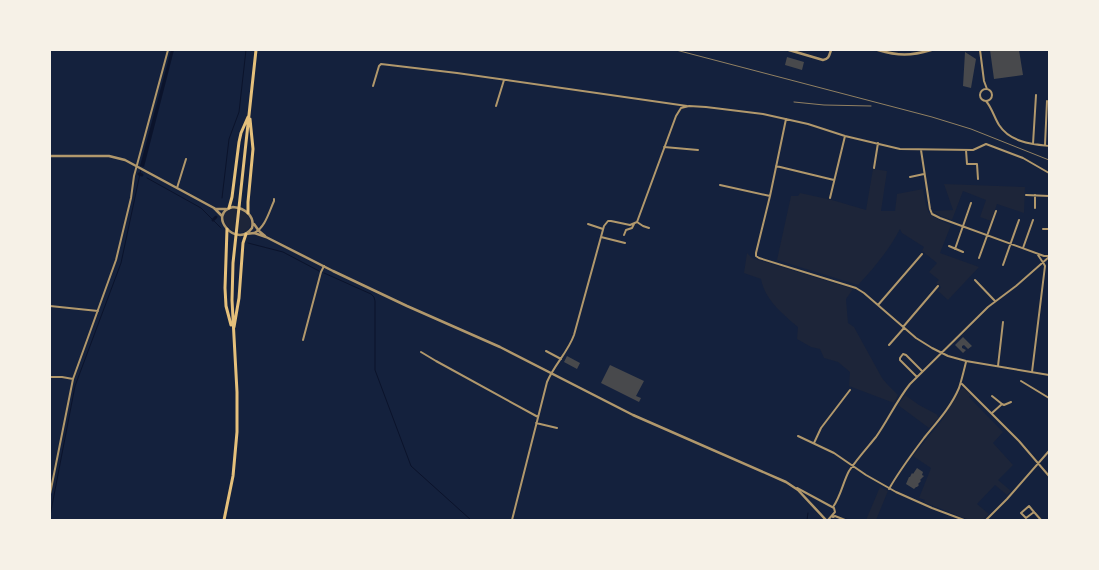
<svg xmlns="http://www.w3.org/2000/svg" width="1099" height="570" font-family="Helvetica,sans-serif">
  <rect width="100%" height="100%" fill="#14213d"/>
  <path fill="#1d2539" d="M873 169 887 171 881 211H895L897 194 923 189C928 216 926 214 951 225L940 253 979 267 948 300 938 291 941 287 936 283 939 280 929 272 937 263 922 251 924 247 902 233 900 229C889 250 874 268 858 285L777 260 791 196H798L800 193 832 200 866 210Z
    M944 184 1025 187 1024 213 997 204 991 221 980 217 986 200 963 191 952 220 939 215 933 211 953 210Z
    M232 208C244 209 257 219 247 231 233 238 212 217 232 208Z
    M747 253 752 258 853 289 846 299 848 323 854 327 882 378 887 384 898 395 894 403 849 386 850 372 838 362 824 358 820 349 811 347 797 339 798 327C783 314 765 300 761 279L744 273Z
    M963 388 971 395 969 397 1003 432 993 443 1013 465 998 480 1011 491 1007 495 995 485 977 504 989 514 982 520H969L924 502 925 500 919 498 931 468 913 456 942 420 958 394 960 390Z
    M905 395 919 405 938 415 937 416 939 417 929 428 898 405Z
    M880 487 888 491 876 520H866Z"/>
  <path fill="#0b132b" d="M171 50H174L144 167 140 166Z"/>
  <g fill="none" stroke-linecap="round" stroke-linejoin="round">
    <path stroke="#0b132b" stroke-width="1" d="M147 178 201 208 221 228
      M222 198 229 139 239 112 246 50
      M248 243 283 252 319 271
      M324 273 371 294 374 297 375 301V370L411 466 471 520
      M50 516 75 386 121 263 141 169
      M807 520 808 513"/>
    <path stroke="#0b132b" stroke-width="3" d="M139 174 142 175
      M213 220 216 217"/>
  </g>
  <path fill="#48494c" d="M990 50H1019L1023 75 994 79Z
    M965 52 976 59 971 88 963 86Z
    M787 57 804 62 802 70 785 65Z
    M963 337 972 346 968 349 964 345 962 346V348L966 350 963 353 955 345Z
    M567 356 580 363 577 369 564 362Z
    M610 365 644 381 636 396 641 398 639 402 601 383Z
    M917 468 923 472 922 475 924 476 920 480 921 481 918 484 919 485 917 487H916L914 489 906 484 909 477H910L912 473 913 474Z"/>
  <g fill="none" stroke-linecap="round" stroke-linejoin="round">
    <path stroke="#b1986c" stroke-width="2" d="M980 50 984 81 987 89
      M373 86 379 66 381 64 457 73 687 106
      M980 95a6 6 0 1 1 12 0a6 6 0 1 1-12 0Z
      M986 101C992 108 994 117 999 125 1010 142 1031 144 1049 146
      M496 106 504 80
      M786 119 770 196 756 253V256L759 258 856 288 864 293 916 338 932 348 948 356 966 361 1049 375
      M1033 144 1036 95
      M1045 145 1047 101
      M664 147 698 150
      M921 150 930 209 932 214 940 218 1044 256H1049
      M966 150 967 164H977L978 179
      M776 166 834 180
      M874 168 878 143
      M910 177 924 174
      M720 185 770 196
      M177 188 186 159
      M1026 195 1049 196
      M830 198 845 136
      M1035 208V195
      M637 222 643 226 649 228
      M588 224 603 229
      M1043 229H1049
      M254 233C265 228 269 212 274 201V199
      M624 235 626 230 632 228 634 224
      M601 237 625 243
      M949 246 963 252
      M1023 248 1033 220
      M955 249 971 203
      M979 258 996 211
      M1003 265 1019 220
      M975 280 995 301
      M878 305 922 254
      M50 306 98 311
      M903 327 938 286
      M303 340 321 272 324 266
      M889 345 904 328
      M546 351 561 359
      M421 352 436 361 538 417
      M998 366 1003 322
      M1032 372 1045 266 1044 264 1038 255
      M50 377H62L73 379
      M917 377 900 360V358L903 354 906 355 922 371
      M1021 381 1049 398
      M962 384 1019 441 1049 476
      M992 396 1002 404
      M992 413 1002 404 1004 405 1011 402
      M536 423 557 428
      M798 436 834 453 866 475 896 492 932 508 964 520
      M814 443 821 428 850 390
      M797 488 834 508 835 512 828 520
      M889 489C899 471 912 454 924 438 937 422 951 407 959 388 962 379 964 370 966 362
      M50 494 73 379 116 260 131 198 134 176 168 50
      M833 507C841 496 843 482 849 471 857 459 867 448 876 437 888 420 897 400 910 384L988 307 1016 286 1049 257
      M1034 512 1029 506 1021 513 1026 518 1034 512 1041 520
      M833 517 835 516 845 520
      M512 520 547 382C554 365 568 352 574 335L604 226 608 221H611L630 225 637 222 676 116 681 108 689 106 706 107 763 114 808 124 845 136 900 149 973 150 986 144 1023 158 1049 173
      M986 520 1007 499 1049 451"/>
    <path stroke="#b1986c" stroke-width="2.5" d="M789 50 823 60C829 59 829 56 831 50
      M878 50C898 56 911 56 931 50
      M50 156H109L125 160 214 208 222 216
      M233 207C245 208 255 216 252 228 236 250 206 213 233 207Z
      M215 209H226
      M254 224 259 231 265 236
      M246 234 254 233 266 237 333 271 407 306 500 347 633 415 786 482 798 490 826 520"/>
    <path stroke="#e5c07b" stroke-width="3" d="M229 208 232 197 239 142 241 133 248 117
      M248 213V202L253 149 250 119
      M227 229 225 288 226 306 231 325
      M234 327 239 298 243 243 246 234
      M224 520 233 476 237 432V392L232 300 233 263 256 50"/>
    <path stroke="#918062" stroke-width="1" d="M676 50 932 117 971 129 1049 160
      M794 102 824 105 871 106"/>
  </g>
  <rect width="1099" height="570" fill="none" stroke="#f6f1e7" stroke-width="102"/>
</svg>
